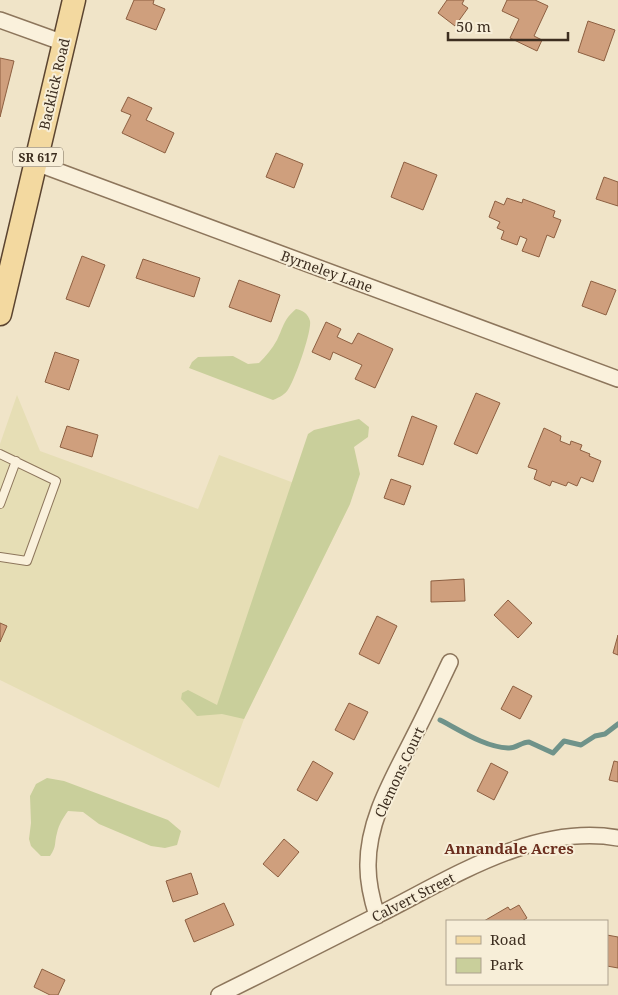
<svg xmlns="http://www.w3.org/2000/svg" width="618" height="995" font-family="'Noto Serif',serif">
  <rect width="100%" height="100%" fill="#f0e4c8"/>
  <path fill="#e6deb5" d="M17 395 40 451 198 509 219 455 350 504 244 719 219 788 0 680V444Z"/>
  <path fill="#c9cf9b" d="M296 309C302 310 308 313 310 321 312 331 295 379 289 388 285 395 280 397 273 400L189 368 192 362 198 357 233 356 248 364 259 363C266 356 272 349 277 340 284 326 283 320 296 309Z
    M359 419 369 427 368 437 354 447 360 474 350 504 244 719 222 714 197 716 181 699 182 693 188 690 217 705 308 434 314 430Z
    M47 778 64 781 168 820 181 831 177 845 165 848 151 846 99 824 83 812 68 811C63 818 59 824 57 833 54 843 57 846 50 856H41L31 846 29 839 31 823 30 796 36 784Z"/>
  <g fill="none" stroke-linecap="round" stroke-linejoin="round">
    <path stroke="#6f938a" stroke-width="5" d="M440 720C460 730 484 747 508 748 516 749 521 742 529 742L553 753 564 741 581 745 595 736 605 734 618 724"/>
  </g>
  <path fill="#cf9f7d" stroke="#8d5f41" d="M134 0H154L153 4 165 9 156 30 126 19Z
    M447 0H464L462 4 468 8 455 26 438 13Z
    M507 0H535L548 6 534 36 542 40 537 51 510 38 519 19 502 11Z
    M588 21 615 30 604 61 578 52Z
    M0 58 14 61 0 117Z
    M128 97 152 108 146 120 174 133 165 153 122 133 131 115 121 111Z
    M276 153 303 164 294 188 266 177Z
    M404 162 437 175 423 210 391 197Z
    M604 177 618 182V206L596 199Z
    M507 198 522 203 523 199 555 211 553 217 561 220 554 238 547 235 539 257 522 251 527 239 520 236 517 245 501 239 504 231 497 228 500 222 489 217 495 201 504 205Z
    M82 256 105 265 89 307 66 299Z
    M143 259 200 278 194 297 136 278Z
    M239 280 280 295 271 322 229 307Z
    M591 281 616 290 606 315 582 306Z
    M326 322 341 329 337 337 352 344 358 333 393 349 375 388 355 379 362 365 333 352 330 360 312 352Z
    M55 352 79 360 69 390 45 382Z
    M476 393 500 403 477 454 454 444Z
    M412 416 437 426 423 465 398 456Z
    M67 426 98 435 92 457 60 447Z
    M544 428 561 436 560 441 570 445 571 441 582 445 580 450 590 454 589 456 601 461 593 482 581 477 577 486 568 482 566 486 552 481 550 486 534 479 537 470 528 467Z
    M391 479 411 486 404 505 384 498Z
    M464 579 465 601 431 602V581Z
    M508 600 532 623 518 638 494 615Z
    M377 616 397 626 379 664 359 654Z
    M0 623 7 626 0 642Z
    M618 635V655L613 653Z
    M513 686 532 696 520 719 501 709Z
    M349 703 368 712 354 740 335 730Z
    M313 761 333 773 317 801 297 790Z
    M614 761 618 762V782L609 780Z
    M491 763 508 772 494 800 477 791Z
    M284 839 299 852 278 877 263 864Z
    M191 873 198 894 173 902 166 881Z
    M224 903 234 925 194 942 185 920Z
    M519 905 527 918 522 921H484L508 907 510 910Z
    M607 935 618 937V968L607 966Z
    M42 969 65 980 58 995H50L34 987Z"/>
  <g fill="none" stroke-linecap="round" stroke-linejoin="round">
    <defs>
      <path id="lane" d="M0 454 56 481 27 561 0 557
        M0 504 16 461"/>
      <path id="street" d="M0 20 64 43
        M36 163 618 379
        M377 916C372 900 368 884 368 867 367 821 393 778 413 738 426 713 438 687 450 662
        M219 995C272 969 325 942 378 915 450 879 534 823 618 838"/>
      <path id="primary" d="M0 314 74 0"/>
    </defs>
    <use href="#lane" stroke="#8d765c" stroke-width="10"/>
    <use href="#street" stroke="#8d765c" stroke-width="18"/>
    <use href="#primary" stroke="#5b4430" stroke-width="25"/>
    <use href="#lane" stroke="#faf1dc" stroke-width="8"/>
    <use href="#street" stroke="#faf1dc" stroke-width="15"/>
    <use href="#primary" stroke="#f3d9a0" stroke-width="22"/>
  </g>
  <g text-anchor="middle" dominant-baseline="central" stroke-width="4" stroke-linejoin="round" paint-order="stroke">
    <rect fill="#f7eed8" stroke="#756857" stroke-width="1" x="13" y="147.5" width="50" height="19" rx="4"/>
    <g font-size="12" font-weight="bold" fill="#3d2e20">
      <text x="38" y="157">SR 617</text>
    </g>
    <g font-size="14" fill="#3d2e20" stroke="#f7eed8">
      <text transform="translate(54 84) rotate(-77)">Backlick Road</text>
      <text transform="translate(327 271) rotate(20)">Byrneley Lane</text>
      <text transform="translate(399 772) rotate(-65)">Clemons Court</text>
      <text transform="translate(413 897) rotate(-27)">Calvert Street</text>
    </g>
    <g font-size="15" font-weight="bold" fill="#6b2e1e" stroke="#f7eed8">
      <text x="509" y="848">Annandale Acres</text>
    </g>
  </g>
  <rect x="446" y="920" width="162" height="65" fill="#f7eed8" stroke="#ada18e"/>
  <rect x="456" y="936" width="25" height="8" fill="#f3d9a0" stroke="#ada18e"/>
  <text x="490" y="945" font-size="15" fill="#3d2e20">Road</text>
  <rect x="456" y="958" width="25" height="15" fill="#c9cf9b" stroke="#ada18e"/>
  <text x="490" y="970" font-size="15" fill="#3d2e20">Park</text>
  <path d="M448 32v8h120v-8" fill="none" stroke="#3d2e20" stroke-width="2.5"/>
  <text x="456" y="32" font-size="15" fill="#3d2e20" stroke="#f7eed8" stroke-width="4" paint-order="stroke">50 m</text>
</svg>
